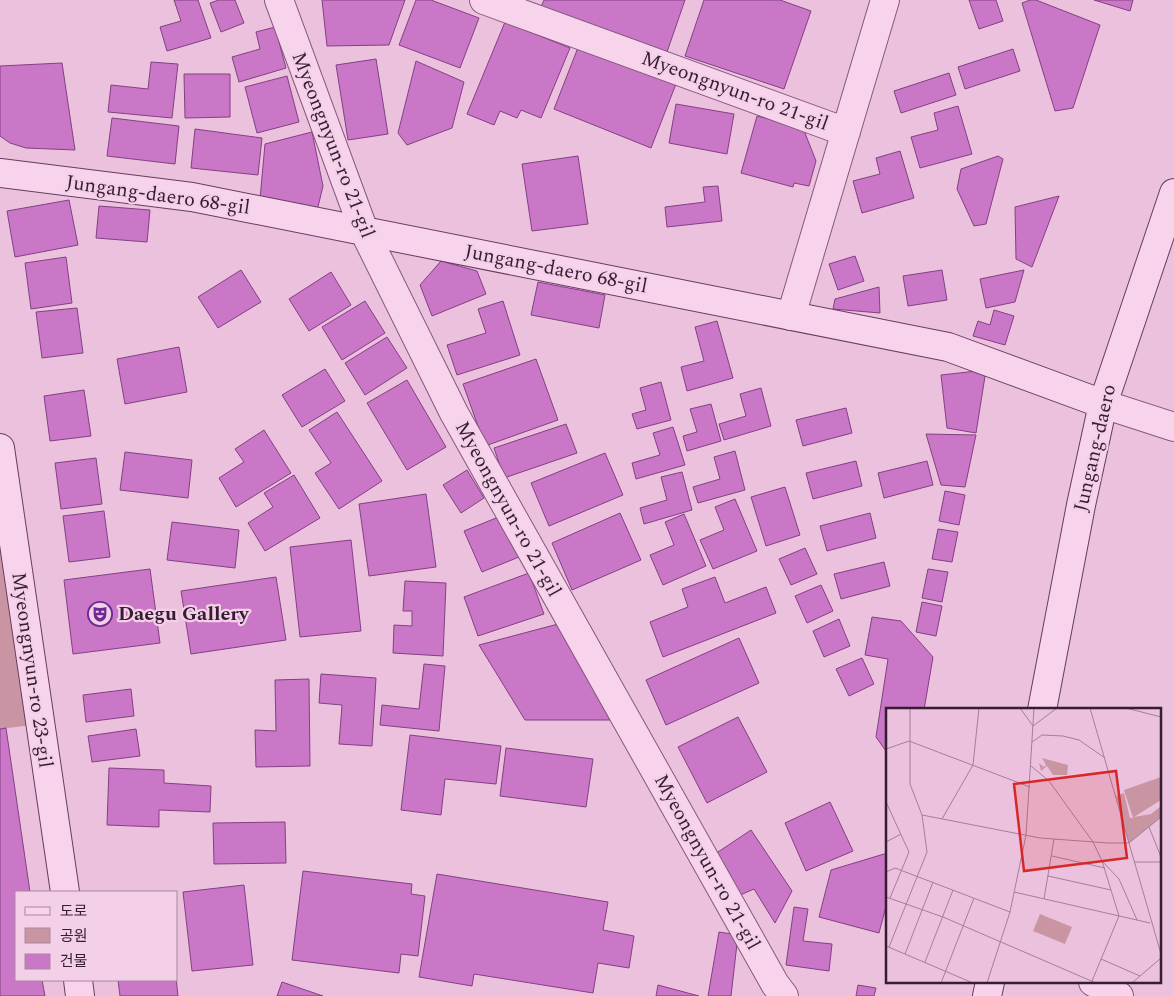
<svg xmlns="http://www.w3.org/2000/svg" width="1174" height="996" font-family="Spectral,'Noto Sans KR',serif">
  <rect width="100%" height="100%" fill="#ecc1de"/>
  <path fill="#ca95a2" d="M0 448 40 724 0 729Z"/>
  <path fill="#c977c6" stroke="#834082" d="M174 0H198L211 38 167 51 160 27 181 21Z
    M219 0H235L244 23 221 32 210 3Z
    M322 0H405L389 45 327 46Z
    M416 0H431L479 18 460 68 399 45Z
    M544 0H685L667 52 540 9Z
    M704 0H780L811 11 784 89 685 56Z
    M969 0H996L1003 21 979 29Z
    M1030 0H1036L1100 25 1073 108 1055 111 1022 3Z
    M1094 0H1133L1130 11Z
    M505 22 570 48 541 118 521 110 517 118 500 111 494 125 467 114Z
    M275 27 286 68 239 82 232 57 260 49 256 32Z
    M579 45 676 84 651 148 554 109Z
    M1013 49 1020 71 965 89 958 67Z
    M376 59 388 134 348 140 336 65Z
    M416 61 464 82 452 128 407 145 398 133Z
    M151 62 178 64 172 118 108 112 111 85 148 89Z
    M62 63 75 150 26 148 10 143 0 136V66Z
    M949 73 956 95 901 113 894 91Z
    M184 74H230V117L185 118Z
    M287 76 299 122 257 133 245 87Z
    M676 104 734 114 727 154 669 143Z
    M958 106 972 154 920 168 911 137 938 130 934 113Z
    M757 116 803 128 816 161 809 186 794 183 793 187 741 173Z
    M112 118 179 126 175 164 107 156Z
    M195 129 262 138 258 175 191 168Z
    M312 132 323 186 317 211 260 199 265 144Z
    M900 151 914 198 862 213 853 181 880 174 876 158Z
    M578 156 588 224 532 231 522 164Z
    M998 156 1003 159 986 224 974 226 957 189 961 169Z
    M718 186 722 221 667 227 665 207 705 202 703 187Z
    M1059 196 1032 267 1016 259 1015 207Z
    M69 200 78 245 15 257 7 211Z
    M99 206 150 210 147 242 96 238Z
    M855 256 864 281 838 290 829 264Z
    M66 257 72 303 31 309 25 263Z
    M441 261 477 271 486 294 432 316 420 285Z
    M241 270 261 302 218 328 198 297Z
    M942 270 947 300 908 306 903 276Z
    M1024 270 1015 302 986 308 980 279Z
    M331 272 351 305 309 331 289 299Z
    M538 282 605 295 599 328 531 315Z
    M879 287 880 313 833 309 835 299Z
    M365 301 385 333 342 360 322 327Z
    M503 301 520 355 457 375 447 345 486 333 478 309Z
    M77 308 83 353 42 358 36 312Z
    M994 310 1014 316 1005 345 973 336 978 321 990 325Z
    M717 321 733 378 687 391 681 367 704 361 695 327Z
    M387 337 407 368 365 395 345 363Z
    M179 347 187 392 125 404 117 359Z
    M536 359 558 420 485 446 463 384Z
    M325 369 345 401 302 427 282 395Z
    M986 370 976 433 947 428 941 375Z
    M407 380 446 447 407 470 367 403Z
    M661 382 671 420 637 429 632 414 646 410 640 388Z
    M761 388 771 426 724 440 719 424 746 416 740 394Z
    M84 390 91 436 50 441 44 396Z
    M711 404 721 441 687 451 683 436 697 432 690 409Z
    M846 408 852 433 803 446 796 420Z
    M337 412 382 481 339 509 315 473 331 463 309 430Z
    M566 424 577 453 504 478 494 448Z
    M673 427 685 465 636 479 632 463 660 455 653 433Z
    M264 430 291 473 236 507 219 478 244 462 235 449Z
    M926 434 976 435 965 487 941 485Z
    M735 451 745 490 698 503 693 487 720 479 714 457Z
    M125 452 192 460 188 498 120 490Z
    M605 453 623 495 549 526 531 483Z
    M96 458 102 504 61 509 55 463Z
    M856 461 862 486 813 499 806 473Z
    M927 461 933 485 884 498 878 473Z
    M467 470 484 498 461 513 443 485Z
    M682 472 692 510 644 524 640 508 667 500 661 477Z
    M294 475 320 518 265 551 248 523 273 507 264 493Z
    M785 487 800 535 766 546 751 497Z
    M945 491 965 495 959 525 939 521Z
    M426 494 436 567 369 576 359 504Z
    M735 499 757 551 713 569 700 540 724 530 715 507Z
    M104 511 110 557 69 562 63 516Z
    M620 513 641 560 572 590 552 543Z
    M870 513 876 538 827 551 820 526Z
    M684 514 706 566 663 585 650 555 674 545 665 522Z
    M501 516 519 557 482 572 464 531Z
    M172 522 239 530 235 568 167 560Z
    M938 529 958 532 952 562 932 559Z
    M351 540 361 631 300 637 290 547Z
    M805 548 817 574 791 585 779 559Z
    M884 562 890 586 841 599 834 574Z
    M150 569 160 643 73 654 64 580Z
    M928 569 948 572 942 602 922 598Z
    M529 573 544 614 478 636 464 597Z
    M276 577 286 640 191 654 181 591Z
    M715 577 725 603 766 587 776 613 663 657 650 622 688 607 682 589Z
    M405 581 446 583 443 656 393 653 394 625 412 626V611H403Z
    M821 585 833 611 807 623 795 596Z
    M922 602 942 606 936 636 916 632Z
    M872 617 901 621 933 657 924 710H888V754L876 737 888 659 865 655Z
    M839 619 850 646 824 657 813 631Z
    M558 624 610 720H525L479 645Z
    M739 638 759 683 666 725 646 680Z
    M862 658 874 684 849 696 836 669Z
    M424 664 445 666 439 731 380 725 382 705 419 709Z
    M321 674 376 678 372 746 339 744 342 705 319 703Z
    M309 679 310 766 256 767 255 730 276 731 275 680Z
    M131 689 134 716 86 722 83 695Z
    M738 717 767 772 707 803 678 747Z
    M6 728 30 892H16V980H42L45 996H0V729Z
    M136 729 140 756 92 762 88 736Z
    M410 735 501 746 496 784 445 779 441 815 401 810Z
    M506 748 593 759 586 807 500 796Z
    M109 768 164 770V783L211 786 210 812 159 810V827L107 825Z
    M830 802 853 851 806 871 785 823Z
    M285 822 286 863 214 864 213 823Z
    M751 830 792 891 775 923 754 889 738 896 712 856Z
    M884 854 888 855V899L879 933 819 917 831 870Z
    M303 871 412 884 411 894 425 896 418 956 401 954 399 973 292 960Z
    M437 874 608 902 603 930 634 936 629 968 598 963 593 993 474 974 472 986 419 977Z
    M244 885 253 965 192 971 183 892Z
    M794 907 808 909 803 941 832 944 829 971 786 965Z
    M719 932 738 935 731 996H708Z
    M176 977 178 996H120L118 980H176Z
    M282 982 323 996H277Z
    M658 985 699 996H656Z
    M858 985 876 988 874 996H856Z"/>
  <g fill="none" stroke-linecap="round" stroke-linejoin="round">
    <defs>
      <path id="street" d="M279 0 364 231 454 413 775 984 784 996
        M484 0 846 132
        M791 316 885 0
        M1103 404 1174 427
        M1093 982 1119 996"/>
      <path id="secondary" d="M0 173 192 197 948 347 1103 404
        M0 448 65 892
        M1042 710 1081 505 1103 404 1174 193
        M78 980 80 996
        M987 996 990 982"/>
    </defs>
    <use href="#street" stroke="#85597e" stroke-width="30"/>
    <use href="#secondary" stroke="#673c61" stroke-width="30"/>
    <use href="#street" stroke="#f7d3ec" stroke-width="28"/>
    <use href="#secondary" stroke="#f7d3ec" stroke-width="28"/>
  </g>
  <defs>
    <symbol id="theatre-ring" viewBox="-11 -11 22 22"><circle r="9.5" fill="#f4d0e8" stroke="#6b2b92" stroke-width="1.5"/><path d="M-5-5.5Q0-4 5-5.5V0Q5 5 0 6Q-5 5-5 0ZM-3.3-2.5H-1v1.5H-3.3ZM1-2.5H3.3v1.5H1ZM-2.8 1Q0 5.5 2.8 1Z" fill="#6b2b92"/></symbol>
  </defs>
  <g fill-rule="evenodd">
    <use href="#theatre-ring" x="86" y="600" width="28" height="28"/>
  </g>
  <g text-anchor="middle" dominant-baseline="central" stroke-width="4.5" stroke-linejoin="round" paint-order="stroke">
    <g font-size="20" fill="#351d32" stroke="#f4d0e8">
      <text transform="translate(735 91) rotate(20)">Myeongnyun-ro 21-gil</text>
      <text transform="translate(333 145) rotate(69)">Myeongnyun-ro 21-gil</text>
      <text transform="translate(158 195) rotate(8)">Jungang-daero 68-gil</text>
      <text transform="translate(556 269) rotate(11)">Jungang-daero 68-gil</text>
      <text transform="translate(1095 448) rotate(-77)">Jungang-daero</text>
      <text transform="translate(508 509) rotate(61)">Myeongnyun-ro 21-gil</text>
      <text transform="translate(32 670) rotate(82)">Myeongnyun-ro 23-gil</text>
      <text transform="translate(707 862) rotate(61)">Myeongnyun-ro 21-gil</text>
    </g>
    <g font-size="20" font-weight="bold" fill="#351d32" stroke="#f4d0e8" text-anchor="start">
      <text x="118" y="614">Daegu Gallery</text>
    </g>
  </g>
  <g transform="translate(886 708)">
    <rect width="275" height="275" fill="#ecc1de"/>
    <path d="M156 50 182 57 181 67H167L161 58 155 63 153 55 158 59 160 57ZM275 69V92L248 109 265 106 275 98V109L243 135 230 88 238 85 244 110H247L238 82ZM154 206 186 219 179 236 147 223Z" fill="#ca95a2"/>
    <path fill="none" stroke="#a37f99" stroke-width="1" d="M134 0 147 18M204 0 275 246M240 0 275 9M147 18 171 0M146 34 156 27 177 28 193 32 219 50M0 41 23 33 144 79M145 58 163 73 207 134 216 153 233 208 206 273M0 94 23 144 4 190M36 107 154 130 222 135H243L275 109M56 111 87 57 93 0M263 119 275 149M0 134 15 126M166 148 219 160M216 153 233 171 251 212M248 154H275M0 164 9 160 124 204M162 168 225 182M128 184 264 215M0 189 57 209 210 275M158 191 168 131M0 238 87 275M3 239 41 144 36 107 24 76V0M19 246 47 174M215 251 254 268M39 254 67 182M55 275 88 190M101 275 124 204 140 127 148 0M246 275 275 250"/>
    <path fill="#d62828" fill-opacity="0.15" stroke="#d62828" stroke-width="2.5" d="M230 63 241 150 138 163 128 76Z"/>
    <rect width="275" height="275" fill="none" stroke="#351d32" stroke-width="2.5"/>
  </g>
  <rect x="15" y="891" width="162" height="90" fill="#f4d0e8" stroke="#a8889f"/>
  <rect x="25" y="907" width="25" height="8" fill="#f7d3ec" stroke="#a8889f"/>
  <text x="60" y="916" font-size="15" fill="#351d32">도로</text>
  <rect x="25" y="928" width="25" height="15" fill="#ca95a2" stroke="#a8889f"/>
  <text x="60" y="941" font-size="15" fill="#351d32">공원</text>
  <rect x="25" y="954" width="25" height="15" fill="#c977c6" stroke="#a8889f"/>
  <text x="60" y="966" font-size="15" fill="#351d32">건물</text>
</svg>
